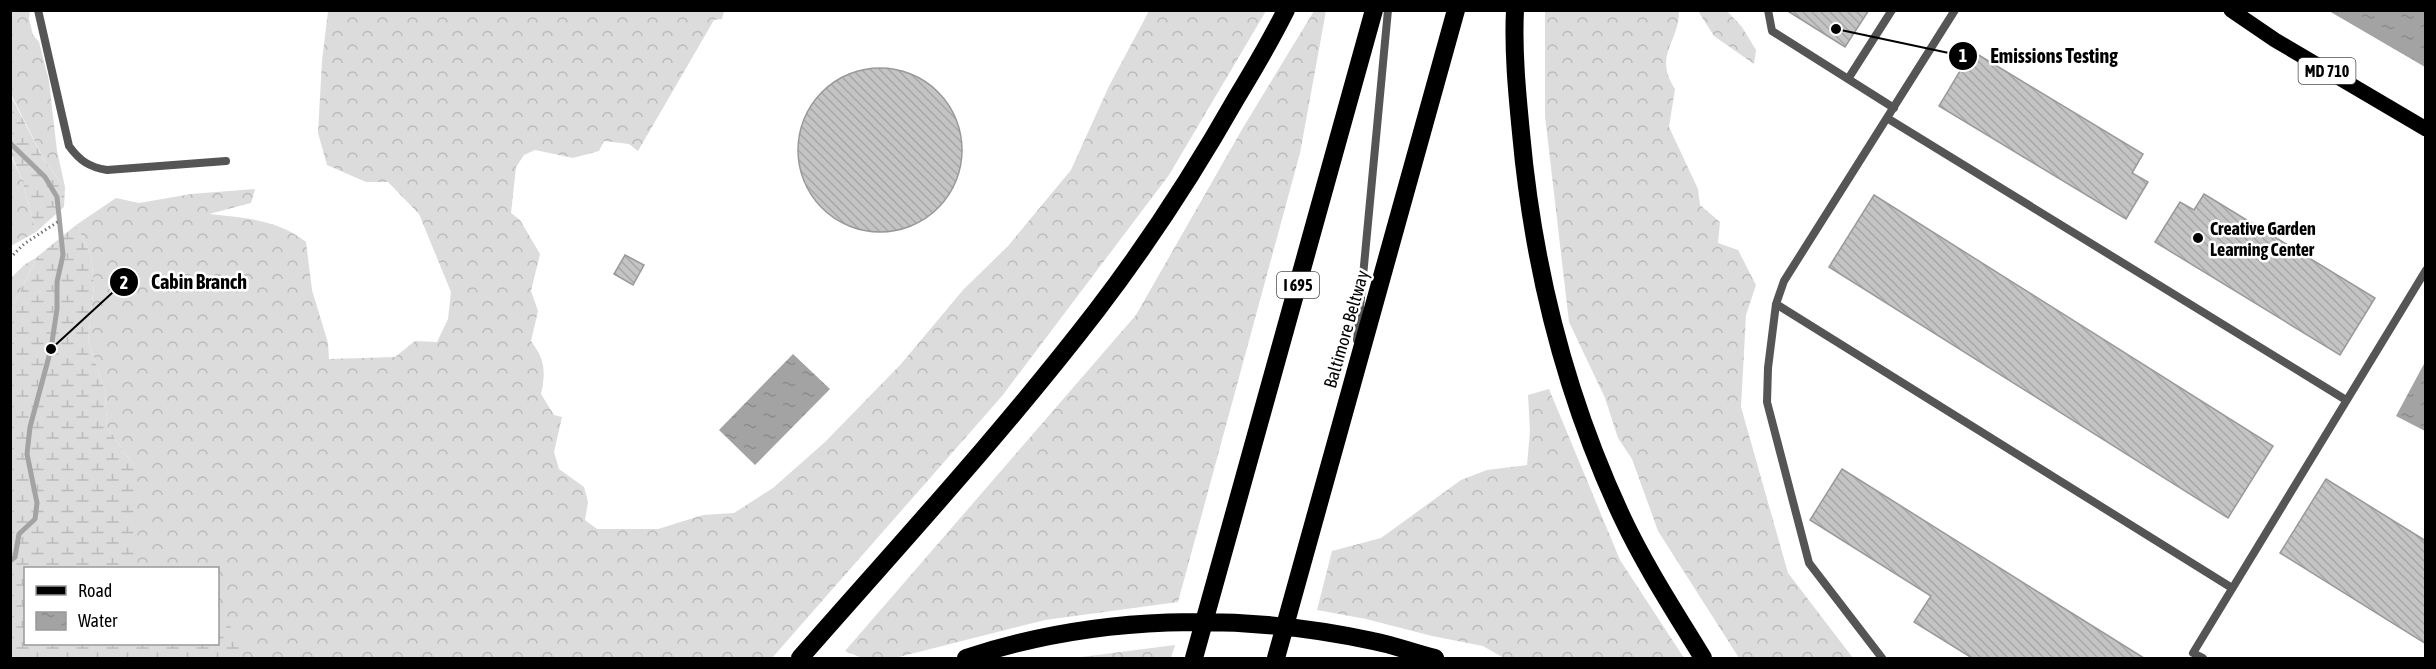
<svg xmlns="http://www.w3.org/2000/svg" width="2436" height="669" font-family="'Asap Condensed',sans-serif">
  <defs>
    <pattern id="forest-crowns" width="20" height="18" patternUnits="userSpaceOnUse" patternTransform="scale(1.5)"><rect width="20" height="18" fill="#dcdcdc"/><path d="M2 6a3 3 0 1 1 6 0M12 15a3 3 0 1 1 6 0" fill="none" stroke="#bbb"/></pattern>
    <pattern id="wetland-marsh" width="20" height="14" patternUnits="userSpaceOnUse" patternTransform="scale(1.5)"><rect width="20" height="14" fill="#dcdcdc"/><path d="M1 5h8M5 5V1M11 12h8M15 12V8" fill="none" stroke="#bbb"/></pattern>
    <pattern id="water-ripples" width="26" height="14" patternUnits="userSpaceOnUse" patternTransform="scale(1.5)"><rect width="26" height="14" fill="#a3a3a3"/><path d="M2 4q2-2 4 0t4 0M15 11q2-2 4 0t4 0" fill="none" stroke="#8b8b8b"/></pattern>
    <pattern id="building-back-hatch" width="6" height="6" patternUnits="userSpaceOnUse" patternTransform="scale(1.5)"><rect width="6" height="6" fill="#c4c4c4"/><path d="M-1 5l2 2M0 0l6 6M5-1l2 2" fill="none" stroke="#a7a7a7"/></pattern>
  </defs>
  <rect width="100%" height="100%" fill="#fff"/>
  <path fill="url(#forest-crowns)" fill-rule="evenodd" d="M11 11H30L29 19 33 35 39 42 49 81 57 151 65 187 45 162 11 94Z
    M328 11H724L722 19 714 20 638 151 629 144 604 141 599 151 573 158 535 150 524 155 516 167 511 213 520 220 540 254 531 291 538 311 531 341C545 360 546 371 541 394L554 415 562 417 554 452 559 469 584 487 588 502 585 520 597 529H658L703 515 734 513 773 488 825 442 901 364 963 290 1008 246 1071 170 1109 86 1149 11H1266L1169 175 1002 396 772 658H11L10 512 134 466 107 427 105 391 88 340 94 285 91 255 76 225 116 198 139 203 191 194 255 189 251 203 209 214C244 218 278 219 306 242L312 290 328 343 329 359 395 357 415 341 437 342 448 319 451 292 419 214 388 182H366L327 165 318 133 322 61ZM26 568H218V644H26Z
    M1314 11H1326L1300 153 1178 602 1045 620 895 658H862L845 651 1136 315 1244 126Z
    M1545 11H1679C1679 43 1653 55 1675 89L1669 127 1698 189 1700 205 1720 222 1718 243 1738 250 1756 285 1746 315 1741 407 1788 573 1853 658H1739L1658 531 1632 459 1618 438 1605 398 1569 322 1545 116Z
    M1698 11H1727L1742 27 1756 50 1754 64 1714 36Z
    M10 154 22 180 36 232 11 246Z
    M37 257 11 310V278L24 265Z
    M1549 389 1620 560 1684 658H1504L1483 646 1432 636 1366 619 1317 610 1332 551 1381 538 1461 480 1487 470 1527 465 1530 431 1528 395Z
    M1175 645 1171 658H1074Z"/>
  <path fill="url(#wetland-marsh)" d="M10 94 45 162 65 187 64 207 36 232 22 180 11 154Z
    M76 225 91 255 94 285 88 340 105 391 107 427 134 466 133 553 136 568H26V644H218V617C234 624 240 642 243 658H11V310L37 257Z"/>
  <path fill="url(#water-ripples)" d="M2329 11H2425V67Z
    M793 354 830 389 755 465 719 430Z
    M2425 362V431L2396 416Z"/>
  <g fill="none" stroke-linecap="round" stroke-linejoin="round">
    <path stroke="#a3a3a3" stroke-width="5" d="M10 143 45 177 57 197 63 255 57 282V309L51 349 30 427 27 454 37 503 35 519 19 534 15 557 10 561"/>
  </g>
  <path fill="url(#building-back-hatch)" stroke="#999" stroke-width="1.5" d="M1786 10H1869L1845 47Z
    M1972 51 2143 154 2132 173 2148 182 2126 219 1939 106Z
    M798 150a82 82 0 1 1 164 0a82 82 0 1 1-164 0Z
    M2204 194 2375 298 2340 355 2155 242 2180 202 2194 210Z
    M1874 195 2273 446 2228 518 1829 267Z
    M625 255 644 265 633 285 614 274Z
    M1842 469 2062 607 2144 658H1972L1914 622 1931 596 1810 520Z
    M2326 479 2426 541V644L2280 553Z"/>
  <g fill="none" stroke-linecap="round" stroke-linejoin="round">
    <path stroke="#777" stroke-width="3" stroke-dasharray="1.5 3" stroke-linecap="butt" d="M10 258 24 244 59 221"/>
    <path stroke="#555" stroke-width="8" d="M38 10 69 146C80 161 89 167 107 170L226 161
      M1768 10 1772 31 1894 108
      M1848 79 1892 10
      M1887 118 2346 400
      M1776 304 2232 588
      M1357 340 1388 10
      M1882 658 1809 563 1767 402 1768 368 1776 304 1784 281 1955 10
      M2203 658 2193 653 2426 270"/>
    <path stroke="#000" stroke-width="15" d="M2231 10 2275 40 2426 129"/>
    <path stroke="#000" stroke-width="18" d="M1515 10C1513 51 1517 92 1521 133 1533 266 1565 395 1622 517 1645 566 1675 612 1703 658
      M800 658C900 544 1004 431 1097 310 1149 242 1195 171 1237 97 1254 69 1271 40 1286 10
      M966 658C1096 615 1239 612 1373 641 1394 645 1414 653 1435 658
      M1194 658 1374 10
      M1276 658 1456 10"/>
  </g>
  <circle fill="#000" stroke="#fff" stroke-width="2" cx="2198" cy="238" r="6"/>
  <g text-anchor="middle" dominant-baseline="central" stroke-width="5" stroke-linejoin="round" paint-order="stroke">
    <g fill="#fff" stroke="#4c4c4c" stroke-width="1.5">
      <rect x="2298.5" y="58" width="57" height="26" rx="4.5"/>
      <rect x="1277" y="272" width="42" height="26" rx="4.5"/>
    </g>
    <g font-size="16" font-weight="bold" fill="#000">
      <text x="2327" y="71">MD 710</text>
      <text x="1298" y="285">I 695</text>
    </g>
    <g font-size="18" font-weight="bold" fill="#000" stroke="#fff" text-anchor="start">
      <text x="2210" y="228">Creative Garden<tspan x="2210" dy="21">Learning Center</tspan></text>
    </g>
    <g font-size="18" fill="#000" stroke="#fff">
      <text transform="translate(1346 329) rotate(-74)">Baltimore Beltway</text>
    </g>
  </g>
  <path fill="none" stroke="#000" stroke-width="2" d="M1836 29L1963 56M51 349L124 282"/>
  <g fill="#000" stroke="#fff" stroke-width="2">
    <circle cx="1836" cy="29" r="6"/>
    <circle cx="51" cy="349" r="6"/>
    <circle cx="1963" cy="56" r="15"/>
    <circle cx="124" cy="282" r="15"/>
  </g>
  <g font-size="18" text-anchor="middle" font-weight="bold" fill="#fff">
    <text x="1963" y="62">1</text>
    <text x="124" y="289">2</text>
  </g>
  <g font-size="20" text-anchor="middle" font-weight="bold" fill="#000" stroke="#fff" stroke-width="5" stroke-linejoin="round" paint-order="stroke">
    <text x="2054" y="63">Emissions Testing</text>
    <text x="199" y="289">Cabin Branch</text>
  </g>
  <rect width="2436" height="669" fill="none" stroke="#000000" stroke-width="24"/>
  <rect x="24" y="567" width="195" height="78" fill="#ffffff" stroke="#999999" stroke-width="1.5"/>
  <rect x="36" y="586" width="30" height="9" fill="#000000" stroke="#999999" stroke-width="1.5"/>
  <text x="78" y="597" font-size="18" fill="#000000">Road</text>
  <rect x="36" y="612" width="30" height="18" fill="url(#water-ripples)" stroke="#999999" stroke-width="1.5"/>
  <text x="78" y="627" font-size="18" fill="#000000">Water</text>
</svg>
